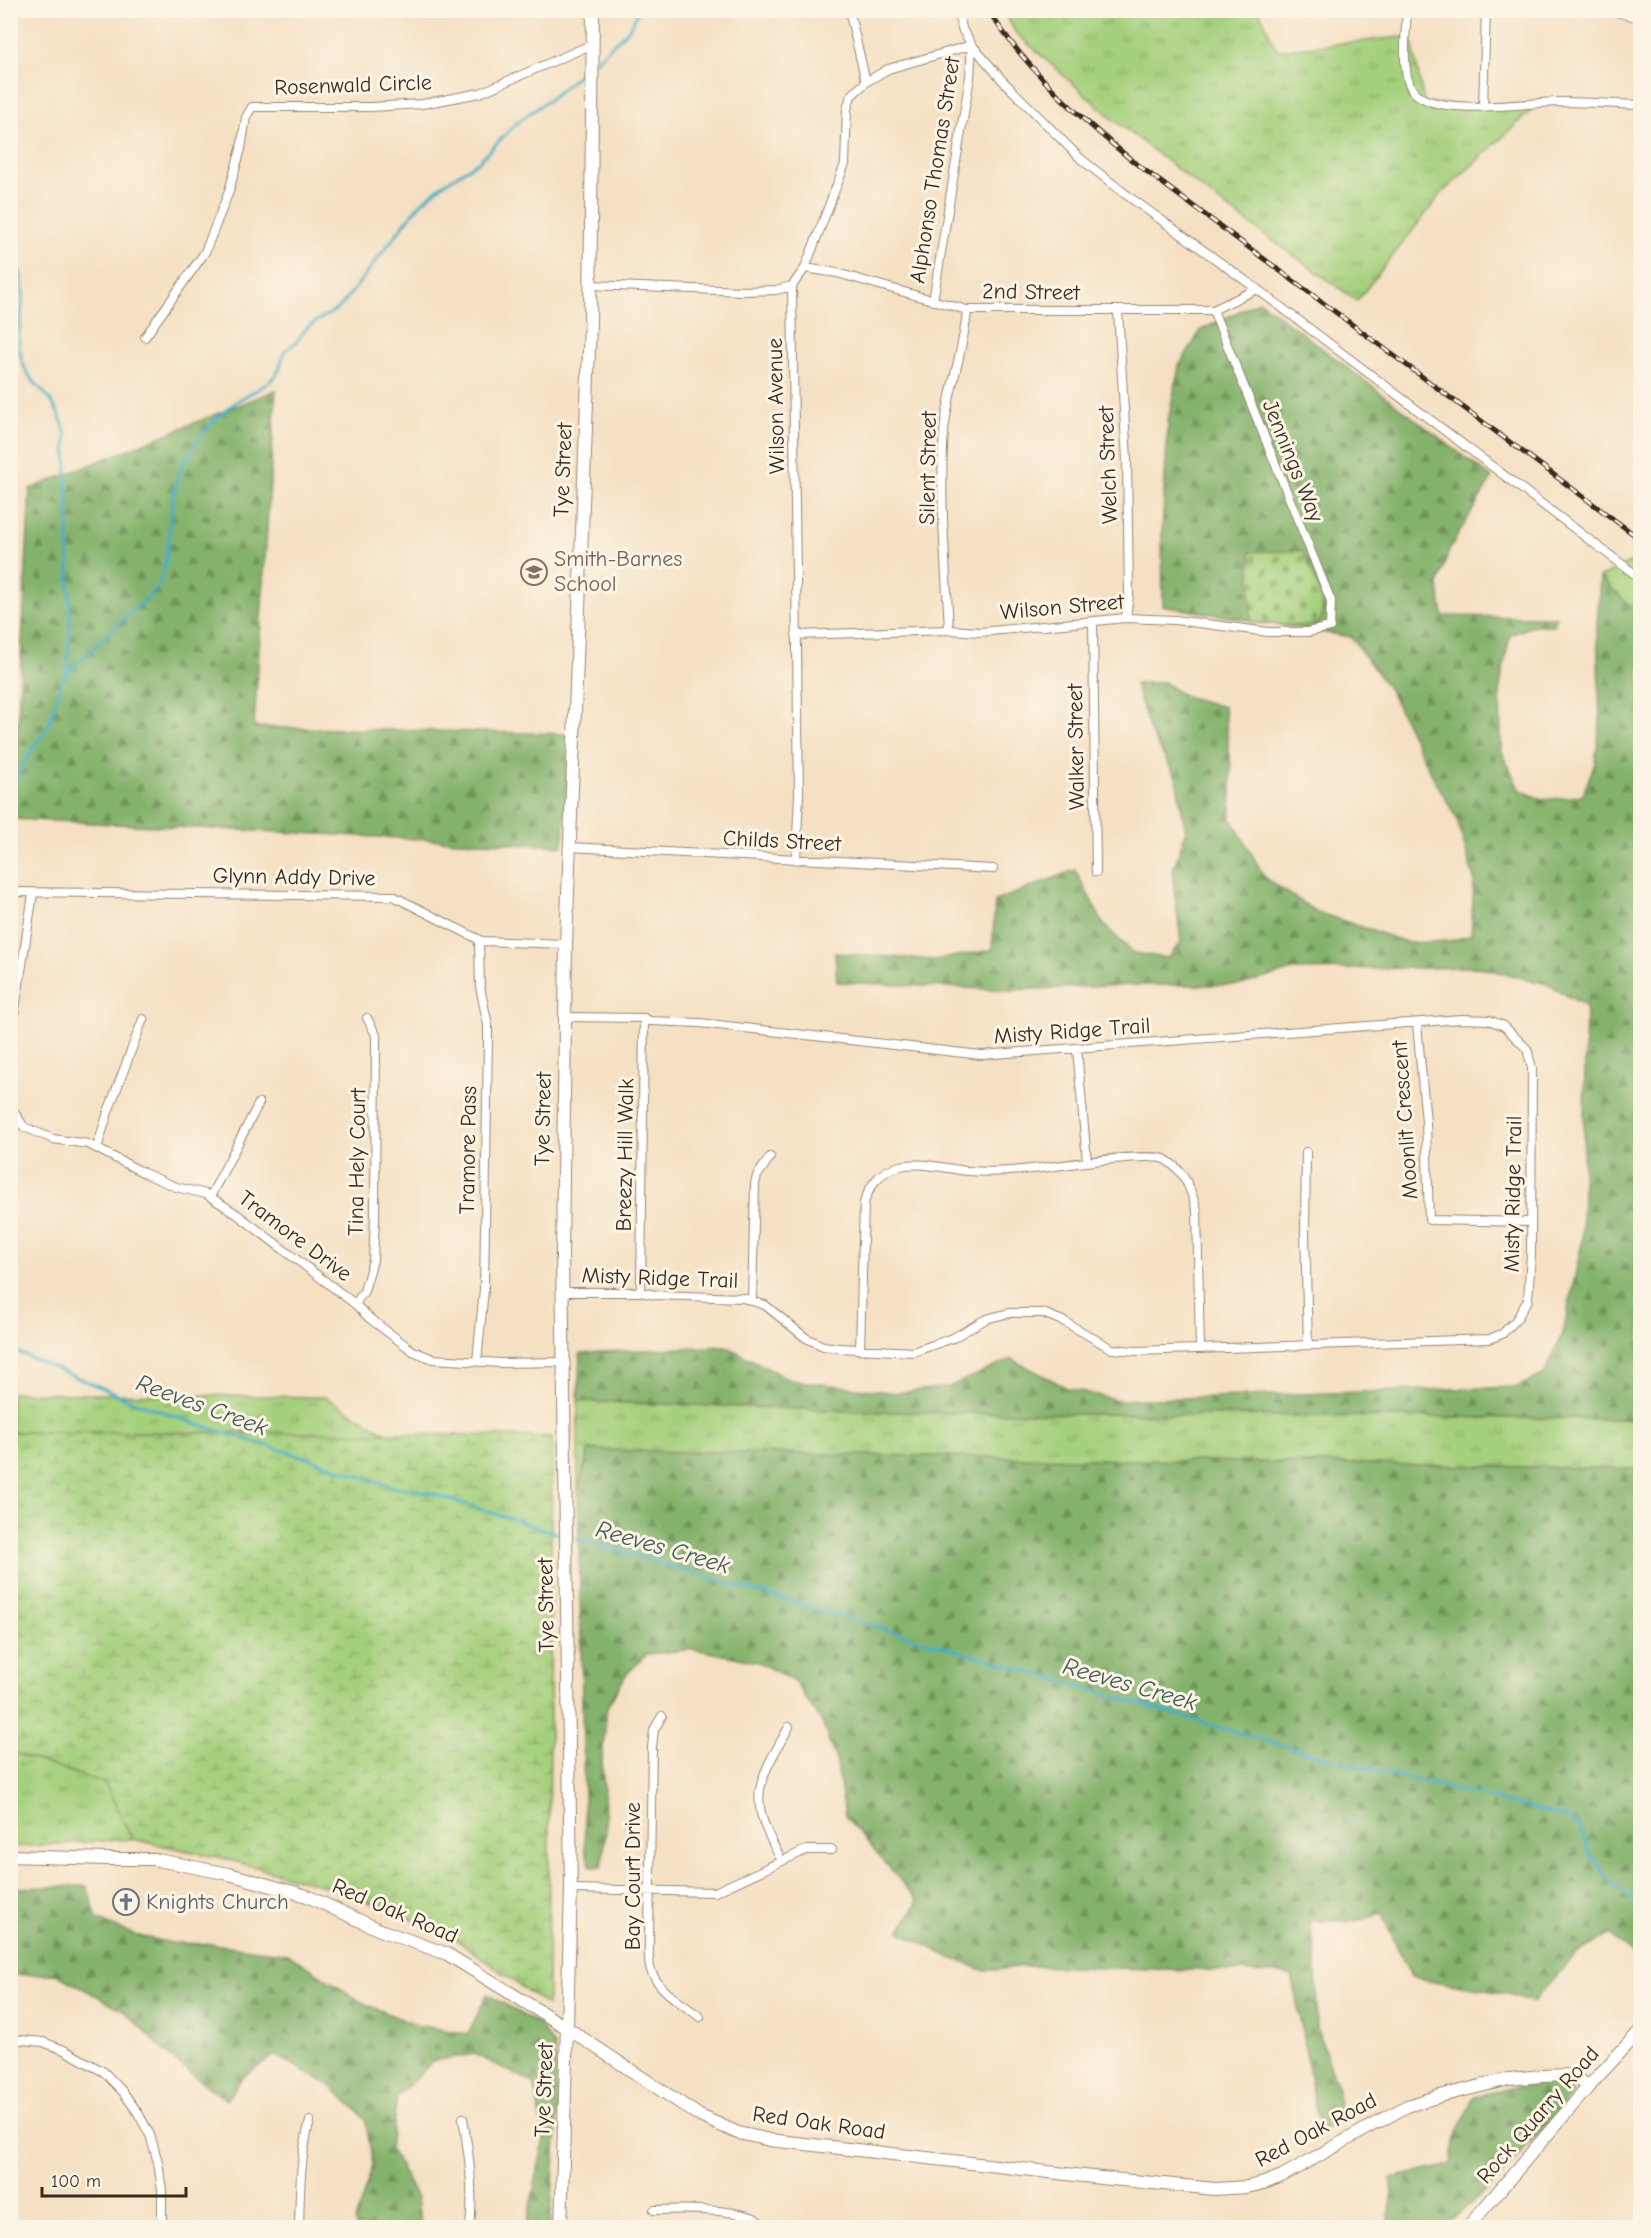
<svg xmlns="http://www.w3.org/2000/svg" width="1651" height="2238" font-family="'Comic Neue',sans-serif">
  <defs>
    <pattern id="grass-tufts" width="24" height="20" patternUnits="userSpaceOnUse" patternTransform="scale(1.5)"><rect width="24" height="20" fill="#a5d07d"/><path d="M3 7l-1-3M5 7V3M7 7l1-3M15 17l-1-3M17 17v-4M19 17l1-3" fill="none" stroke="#88a966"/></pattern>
    <pattern id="forest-firs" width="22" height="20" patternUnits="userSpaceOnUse" patternTransform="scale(1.5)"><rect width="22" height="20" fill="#84b26c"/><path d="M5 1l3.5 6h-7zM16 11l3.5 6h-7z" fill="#6d9158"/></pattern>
    <pattern id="wetland-marsh" width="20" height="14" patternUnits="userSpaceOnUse" patternTransform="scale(1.5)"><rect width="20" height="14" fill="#a5d07d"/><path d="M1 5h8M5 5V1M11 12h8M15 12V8" fill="none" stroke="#88a966"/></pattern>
    <pattern id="cemetery-stones" width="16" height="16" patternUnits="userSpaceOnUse" patternTransform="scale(1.5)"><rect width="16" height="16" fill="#a5d07d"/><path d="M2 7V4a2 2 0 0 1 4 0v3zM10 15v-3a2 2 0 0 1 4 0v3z" fill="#88a966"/></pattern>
  </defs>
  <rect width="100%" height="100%" fill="#fcf5e5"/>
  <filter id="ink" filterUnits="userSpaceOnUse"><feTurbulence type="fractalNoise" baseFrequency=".0167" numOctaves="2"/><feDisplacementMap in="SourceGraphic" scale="12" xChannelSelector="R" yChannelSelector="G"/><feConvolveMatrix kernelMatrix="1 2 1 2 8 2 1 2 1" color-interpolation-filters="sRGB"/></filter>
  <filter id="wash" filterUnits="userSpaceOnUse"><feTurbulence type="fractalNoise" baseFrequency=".008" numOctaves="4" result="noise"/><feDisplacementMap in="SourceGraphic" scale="24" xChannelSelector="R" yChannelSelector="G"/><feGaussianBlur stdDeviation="1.35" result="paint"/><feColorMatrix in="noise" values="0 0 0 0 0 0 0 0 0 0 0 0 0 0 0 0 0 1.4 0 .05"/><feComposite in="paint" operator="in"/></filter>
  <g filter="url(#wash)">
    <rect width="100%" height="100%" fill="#f5e0c3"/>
    <path fill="url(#grass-tufts)" stroke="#707d4e" stroke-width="1.5" d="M1004 11H1259L1277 50 1411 36 1424 103 1536 106 1442 193 1357 301 1226 207 1110 117 1015 32Z
      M1640 558V616L1600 577Z
      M11 1393 325 1397 387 1433 11 1432Z
      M578 1401 883 1412 1640 1419V1469L589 1450 578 1490Z
      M11 1752 105 1783 132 1839 11 1847Z"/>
    <path fill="url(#forest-firs)" stroke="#606e45" stroke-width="1.5" d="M1260 301 1492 478 1450 548 1438 585 1443 616 1557 617 1554 625H1535L1510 635 1500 685 1501 750 1519 789 1542 800 1582 796 1595 763 1600 723 1597 626 1600 577 1640 616V1419L883 1412 578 1401 580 1353 726 1346 790 1380 897 1393 949 1387 1012 1359 1067 1388 1118 1400 1517 1387 1545 1374 1564 1329 1582 1242 1586 1006 1547 984 1478 967 1293 970 1241 985H1138L1009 990 837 982 835 953 934 960 992 950 995 901 1075 870 1104 925 1133 953 1168 958 1181 942 1172 872 1186 832 1176 777 1150 732 1135 684 1164 682 1182 695 1224 707 1231 767V818L1266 879 1317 912 1409 943 1450 941 1471 935 1474 879 1457 819 1426 764 1390 691 1351 637 1163 606 1162 534 1168 421 1179 366 1201 330Z
      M276 390 254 727 569 734 563 846 13 819 30 489Z
      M589 1450 1640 1469V1962L1610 1934 1575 1955 1533 2002 1508 1994 1411 1977 1382 1914 1355 1921H1310L1316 1957 1317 2029 1338 2088 1339 2122 1323 2129 1317 2115 1292 1975 1242 1971 1024 1966 986 1971 951 1958 900 1932 918 1901 845 1816 837 1763 822 1722 793 1680 758 1662 694 1649 647 1654 625 1676 607 1707 602 1759 606 1831 602 1867H591L585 1850 578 1490Z
      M87 1886 97 1919 134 1935 172 1943 212 1944 288 1954 363 2003 415 2025 468 2034 487 1994 540 2025 554 2046 558 2109 550 2227H526L545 2135 533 2083 475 2054 433 2061 397 2097 390 2148 417 2198 421 2227H356L355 2221 373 2165 365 2118 330 2085 275 2055 243 2077 226 2100 176 2062 123 2010 56 1974 11 1975V1888Z
      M1562 2083 1573 2093 1496 2182 1462 2212 1439 2227H1390L1391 2178 1451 2165 1456 2137 1474 2096 1521 2086Z"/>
    <path fill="url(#wetland-marsh)" stroke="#707d4e" stroke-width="1.5" d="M11 1432 387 1433 552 1437 548 2006 450 1935 342 1891 226 1859 132 1839 105 1783 11 1752Z"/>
    <path fill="url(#cemetery-stones)" stroke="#707d4e" stroke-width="1.5" d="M1303 551C1309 566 1334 614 1316 624 1307 628 1264 623 1251 623L1250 552Z"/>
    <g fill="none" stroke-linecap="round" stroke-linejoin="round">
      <path stroke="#45aec5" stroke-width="3" d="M596 61 629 29 639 10
        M10 212V225
        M10 243C13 260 24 275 23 292 23 315 15 338 22 360 26 377 38 385 48 397 57 408 62 420 66 434L70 623 67 673
        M10 800 18 772 49 724 61 683 67 673C87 656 104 638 122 620 136 606 155 596 162 576 174 539 165 498 184 462 197 438 216 416 238 401 249 393 262 389 272 379 282 371 280 361 285 351 287 348 293 345 296 342 300 338 303 332 307 328 317 319 330 315 341 306L420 204 442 185 478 162 519 121 554 96 588 66
        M10 1349 133 1401 196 1424 301 1456 389 1486 430 1493 558 1534
        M574 1538 1249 1736 1334 1760 1558 1815 1571 1820 1581 1830 1591 1857 1616 1888 1640 1904"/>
    </g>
  </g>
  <g filter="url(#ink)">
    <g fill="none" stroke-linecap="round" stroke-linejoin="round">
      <defs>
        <path id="street" d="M849 10 866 82
          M957 10 963 31 972 45 1003 81 1081 159 1128 196 1257 289 1640 578
          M1407 10C1406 30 1400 77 1414 92 1438 117 1524 103 1558 102 1585 102 1613 104 1640 105
          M1608 10 1640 18
          M1483 107 1486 10
          M805 268 837 273 967 310H1213L1257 289
          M590 285 743 291 776 290 792 286
          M933 301 970 77 972 45
          M1118 311 1127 460 1129 595 1126 618
          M145 337 205 252 228 194 241 149 246 117 252 107H371L422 104 480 93 593 44
          M1093 621 1096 872
          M949 630C946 564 939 497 944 432 948 390 964 351 967 310
          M796 635 949 630 980 632 1126 618 1175 620 1268 632H1308L1330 627 1331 601 1213 310
          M569 847 993 869
          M796 860 799 794 792 286 805 268 845 164 847 109 851 96 866 82 888 69 972 45
          M10 892 393 896 482 941 566 944
          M1417 1024 1426 1122 1429 1220 1531 1222
          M10 1042 33 894
          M1077 1049 1087 1161
          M10 1106 24 1127 53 1139 88 1144 144 1173 176 1187 206 1194 238 1215 355 1304 369 1318 413 1351 433 1359 501 1363 564 1362
          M97 1148 108 1112 143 1019
          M1306 1152 1305 1231 1308 1345
          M210 1197 259 1103
          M562 1292H641L655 1295 743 1298 752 1301 765 1305 806 1338 823 1346 840 1348 913 1352 953 1338 986 1319 1009 1313H1043L1065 1322 1112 1349 1136 1351 1489 1339 1502 1334 1516 1320 1528 1300 1531 1254 1532 1068 1527 1049 1504 1026 1489 1020 1461 1019 981 1055 700 1023 650 1021 644 1018 565 1017
          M641 1292 644 1018
          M752 1301 755 1184 757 1176 770 1157
          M355 1304 364 1291 373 1260 375 1218 376 1035 367 1018
          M860 1350 864 1203C870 1184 880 1171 900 1166 921 1161 947 1169 968 1171 992 1173 1017 1171 1041 1168 1063 1165 1147 1152 1164 1159 1185 1170 1191 1190 1197 1211L1200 1349
          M477 1361 484 1289 488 1040V1025L480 987 479 943 482 941
          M662 1716 654 1730 652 1747 649 1938C649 1947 648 1958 650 1967 655 1989 683 2004 700 2017
          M782 1861C747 1798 755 1787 789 1727
          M571 1889 715 1892 806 1850H832
          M10 2039 43 2042 64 2050 104 2072 123 2092 138 2113 150 2135 158 2162 162 2190V2228
          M463 2118C469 2155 474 2189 470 2228
          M654 2210C682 2209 728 2208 754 2218 758 2220 761 2225 765 2228
          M299 2228C300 2191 300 2156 310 2121"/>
        <path id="secondary" d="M10 1856 106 1859H153L229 1874 307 1896 380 1930 447 1954 567 2028 700 2116 738 2133 770 2140 1101 2178 1215 2189 1247 2187 1264 2183 1282 2176 1407 2106 1440 2096 1509 2079 1542 2076 1570 2075 1589 2086
          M561 2228 571 1889 562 1255 566 944 590 324 593 10
          M1467 2228 1589 2086 1640 2031"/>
      </defs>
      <use href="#street" stroke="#988570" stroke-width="10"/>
      <use href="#secondary" stroke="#988570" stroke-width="14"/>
      <use href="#street" stroke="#fff" stroke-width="8"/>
      <use href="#secondary" stroke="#fff" stroke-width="12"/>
      <defs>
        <path id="rail" d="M988 10C1027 70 1079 117 1134 162L1640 539"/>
      </defs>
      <use href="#rail" stroke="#3b2a1e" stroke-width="5"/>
      <use href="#rail" stroke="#fcf5e5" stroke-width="3" stroke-dasharray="9" stroke-linecap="butt"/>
    </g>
  </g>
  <defs>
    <symbol id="school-ring" viewBox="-11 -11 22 22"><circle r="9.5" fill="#fcf5e5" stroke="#8d6e63" stroke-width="1.5"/><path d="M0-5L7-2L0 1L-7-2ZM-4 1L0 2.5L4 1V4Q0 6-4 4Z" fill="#8d6e63"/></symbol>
    <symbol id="church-ring" viewBox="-11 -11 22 22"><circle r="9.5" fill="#fcf5e5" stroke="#6b7280" stroke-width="1.5"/><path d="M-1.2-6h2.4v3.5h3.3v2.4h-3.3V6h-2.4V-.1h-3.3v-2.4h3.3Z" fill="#6b7280"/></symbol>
  </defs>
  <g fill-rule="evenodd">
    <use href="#school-ring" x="519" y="557" width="30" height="30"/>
    <use href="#church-ring" x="111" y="1887" width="30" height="30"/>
  </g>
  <g text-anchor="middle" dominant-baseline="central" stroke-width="6" stroke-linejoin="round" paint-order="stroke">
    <g font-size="22" fill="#3b2a1e" stroke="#fcf5e5">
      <text transform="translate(353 85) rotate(-2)">Rosenwald Circle</text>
      <text transform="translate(935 170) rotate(-81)">Alphonso Thomas Street</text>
      <text transform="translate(1031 292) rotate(1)">2nd Street</text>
      <text transform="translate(776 406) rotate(-91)">Wilson Avenue</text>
      <text transform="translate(1293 461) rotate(68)">Jennings Way</text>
      <text transform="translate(1108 465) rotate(-92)">Welch Street</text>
      <text transform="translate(928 468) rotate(-89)">Silent Street</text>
      <text transform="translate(563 470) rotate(-88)">Tye Street</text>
      <text transform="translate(1062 607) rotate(-5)">Wilson Street</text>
      <text transform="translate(1076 747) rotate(-91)">Walker Street</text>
      <text transform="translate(782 841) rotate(3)">Childs Street</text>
      <text transform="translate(294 877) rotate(1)">Glynn Addy Drive</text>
      <text transform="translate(1072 1031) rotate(-4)">Misty Ridge Trail</text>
      <text transform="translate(543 1119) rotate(-89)">Tye Street</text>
      <text transform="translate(1405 1120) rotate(-94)">Moonlit Crescent</text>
      <text transform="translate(468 1150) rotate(-89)">Tramore Pass</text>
      <text transform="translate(625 1155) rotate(-89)">Breezy Hill Walk</text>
      <text transform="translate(357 1162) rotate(-89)">Tina Hely Court</text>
      <text transform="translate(1513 1194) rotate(-89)">Misty Ridge Trail</text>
      <text transform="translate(295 1236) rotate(37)">Tramore Drive</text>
      <text transform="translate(660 1278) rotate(2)">Misty Ridge Trail</text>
      <text transform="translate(546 1605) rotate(-91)">Tye Street</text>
      <text transform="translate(633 1876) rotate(-90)">Bay Court Drive</text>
      <text transform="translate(395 1911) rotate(23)">Red Oak Road</text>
      <text transform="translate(544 2090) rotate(-88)">Tye Street</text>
      <text transform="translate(1538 2115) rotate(-49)">Rock Quarry Road</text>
      <text transform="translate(819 2123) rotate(8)">Red Oak Road</text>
      <text transform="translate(1316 2130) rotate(-28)">Red Oak Road</text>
    </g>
    <g font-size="22" fill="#785e54" stroke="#fcf5e5" text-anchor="start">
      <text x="554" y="559">Smith-Barnes<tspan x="554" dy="25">School</tspan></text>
    </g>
    <g font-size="22" fill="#5b616d" stroke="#fcf5e5" text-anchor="start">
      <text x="146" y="1902">Knights Church</text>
    </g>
    <g font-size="24" font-style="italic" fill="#3e5858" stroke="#fcf5e5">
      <text transform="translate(202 1405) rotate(20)">Reeves Creek</text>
      <text transform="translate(663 1547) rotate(16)">Reeves Creek</text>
      <text transform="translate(1130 1684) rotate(16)">Reeves Creek</text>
    </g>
  </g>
  <rect width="1651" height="2238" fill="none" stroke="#fcf5e5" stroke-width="36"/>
  <path d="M42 2187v9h144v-9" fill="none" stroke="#3b2a1e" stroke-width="3"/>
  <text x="51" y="2187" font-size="18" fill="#3b2a1e" stroke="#fcf5e5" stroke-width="4.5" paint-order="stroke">100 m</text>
</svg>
